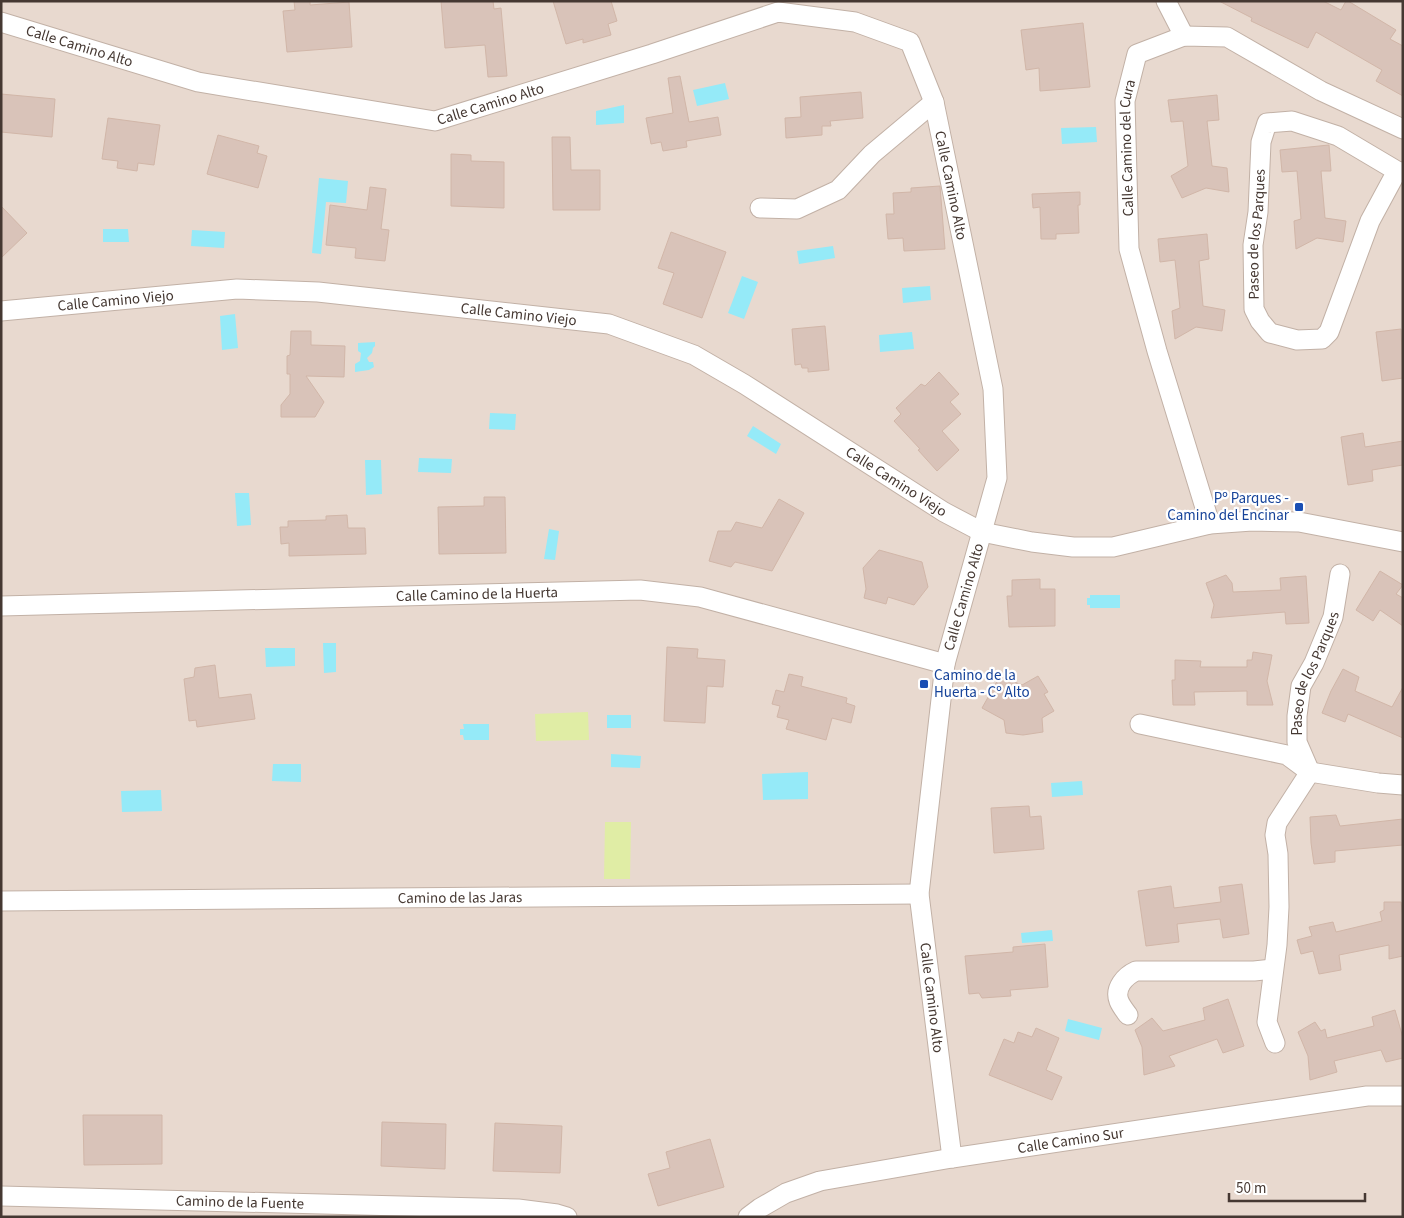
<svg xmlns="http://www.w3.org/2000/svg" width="1404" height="1218" font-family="'Source Sans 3',sans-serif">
  <rect width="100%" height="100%" fill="#f3e9e1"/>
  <path fill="#e8d9cf" d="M1 1H1403V1217H1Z"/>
  <path fill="#e0eda5" d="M588 712 589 740 536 741 535 714Z
    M605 822H631L630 879H604Z"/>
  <path fill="#95eaf8" d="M725 83 729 99 697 106 693 90Z
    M624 105V123L596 125V111Z
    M1096 127 1097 142 1062 144 1061 128Z
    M319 178 348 181 346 203 326 202 321 254 312 253Z
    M103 229H128L129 242H103Z
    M192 230 225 232 224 248 191 246Z
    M833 246 835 258 799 264 797 251Z
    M742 276 758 282 744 319 728 313Z
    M930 286 931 300 903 303 902 288Z
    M235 314 238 348 222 350 220 316Z
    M912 332 914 349 880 352 879 335Z
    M375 342V346L373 348 372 353 367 358 369 362H373L374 367 369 370 355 372V364L360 361 361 353 358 351V343Z
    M490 413 516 414 515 430 489 429Z
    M753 426 781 444 776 454 747 436Z
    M419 458 452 459 451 473 418 472Z
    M365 460H381L382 494 366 495Z
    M235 493H249L251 525 237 526Z
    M549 529 559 531 555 560 544 559Z
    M1090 595H1120V608H1090V605H1087V598H1090Z
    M323 643H336V672L324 673Z
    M265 648H295V666L266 667Z
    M607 715H631V728H607Z
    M463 724H489V740H464L463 735H460V729H464Z
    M611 754 641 756 640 768 611 767Z
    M273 764H301V782L272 781Z
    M808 772V799L763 800 762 774Z
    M1082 781 1083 795 1052 797 1051 783Z
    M161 790 162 811 122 812 121 791Z
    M1052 930 1053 941 1022 943 1021 933Z
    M1068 1019 1102 1028 1099 1040 1065 1031Z"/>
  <path fill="#d9c3b9" stroke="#d1b6a8" d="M294 1H310V5L349 2 352 47 287 52 283 11 295 10Z
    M441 1H493L494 9 501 8 507 76 488 77 485 45 445 48Z
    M553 1H611L617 21 608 24 611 35 583 43V39L566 44Z
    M1219 1H1323L1341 10 1346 1H1348L1396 30 1390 39 1403 46V96L1376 81 1382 70 1316 32 1308 48 1251 21 1252 18Z
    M1083 23 1090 87 1040 91 1039 68 1026 70 1021 30Z
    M680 76 689 122 718 117 721 135 686 141 687 147 663 151 661 142 651 144 646 118 673 113 668 78Z
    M861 92 863 118 830 121 831 126H822V135L786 138 785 118 801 117 800 97Z
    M1 94 55 99 52 137 1 132Z
    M1217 95 1219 120 1207 121 1212 166 1227 168 1229 192 1206 188 1182 198 1171 176 1188 166 1183 121 1171 122 1168 100Z
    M108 118 160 125 154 165 138 163 137 171 117 168 118 161 102 159Z
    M218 135 259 146 257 153 267 156 258 188 207 174Z
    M552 137H570L571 170H600V210H553Z
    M1329 145 1331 171H1321L1325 218 1346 221 1343 242 1317 238 1296 249 1294 221 1301 219 1297 171 1282 172 1280 150Z
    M451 154 471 155V161L504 162V208L451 206Z
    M940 186 945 249 904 251 903 238 888 239 886 214H894L893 193 911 192V188Z
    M370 187 386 189 381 229 389 230 385 261 355 258 356 248 326 245 330 205 367 210Z
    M1080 192V205H1078L1079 233 1056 234V239H1041L1040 207 1033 208 1032 194Z
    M1 206 27 233 1 258Z
    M671 232 726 252 702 318 663 304 674 273 658 268Z
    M1207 234 1209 259 1199 261 1203 306 1225 310 1222 331 1196 327 1175 339 1172 311 1180 308 1175 260 1160 262 1158 239Z
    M825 326 829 370 808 372V368H802L801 364 795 365 792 329Z
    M1401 329 1403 378 1382 381 1376 332Z
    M291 331H311V345L345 346 344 377 306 376 324 402 315 417H281V405L290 394V374H287V356L290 355Z
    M939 372 959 394 950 402 961 414 942 431 959 450 937 471 918 450 920 449 894 421 901 414 896 408 921 384 925 386Z
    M1363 433 1365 447 1403 441V465L1372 470 1373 481 1348 485 1341 437Z
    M484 497H505L506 553 439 554 438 507 484 506Z
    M779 499 804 513 772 571 735 562 731 567 709 561 718 531H731L736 522 762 528Z
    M347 515 348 528H365L366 554 289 556V543L281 544 280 527H288V521L326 520V516Z
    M879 550 922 562 928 587 914 605 888 597 886 604 864 598 866 589 863 568Z
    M1380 571 1403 585 1396 594 1403 598V626L1380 610 1373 621 1356 610Z
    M1226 575 1232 583 1233 592 1281 590 1280 578 1306 576 1309 623 1286 624 1285 612 1211 618 1214 605 1206 583Z
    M1040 579V589H1055V626L1009 627 1007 596H1012V580Z
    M667 647 698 649 697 658 725 660 723 687 707 686 705 723 664 721Z
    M1253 652 1272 655 1267 681 1273 705H1247V691L1194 692 1195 705H1173L1172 680H1175V660L1201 661 1200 667H1247V660H1252Z
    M215 665 219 698 251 694 255 719 197 727 196 720 189 721 184 679 194 677 195 668Z
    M1343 669 1359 677 1355 691 1392 707 1403 687V738L1348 714 1345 722 1322 713 1331 691Z
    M789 674 803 677 801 686 847 698 846 703 855 706 851 723 832 718 826 740 786 729 789 720 777 717 780 706 772 704 776 690 784 692Z
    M1000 676 1022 685 1038 676 1048 692 1044 694 1054 711 1042 718 1043 732 1023 735 1006 733 1004 720 982 708Z
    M1029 806 1030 817 1041 816 1044 849 994 853 991 808Z
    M1336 815 1340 826 1403 819V845L1335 851V862L1314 864 1311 843 1310 817Z
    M1242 884 1249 934 1223 938 1220 919 1177 924 1179 942 1146 946 1138 891 1171 886 1174 908 1221 902 1219 887Z
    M1384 902H1401L1403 918V956L1389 959V945L1339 955 1341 970 1319 974 1313 951 1301 954 1297 940 1312 936 1309 927 1333 922 1336 932 1382 921 1380 912 1384 910Z
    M1045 944 1048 987 1010 990 1011 996 982 998 979 993 969 994 965 956 1013 952V947Z
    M1228 999 1244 1046 1223 1053 1217 1039 1169 1056 1175 1066 1144 1075 1142 1047 1135 1030 1152 1018 1163 1031 1205 1020 1203 1008Z
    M1395 1010 1403 1038V1058L1386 1062 1381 1050 1334 1061 1337 1072 1310 1080 1308 1056 1298 1032 1315 1022 1321 1031 1325 1029 1327 1038 1374 1026 1372 1017Z
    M1036 1028 1059 1038 1046 1070 1062 1077 1052 1100 989 1075 1004 1039 1014 1043 1018 1032 1032 1037Z
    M83 1115H162V1164L84 1165Z
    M382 1122 446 1124 445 1169 381 1166Z
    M495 1123 562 1126 560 1173 493 1171Z
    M710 1139 724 1187 658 1206 648 1174 670 1168 666 1152Z"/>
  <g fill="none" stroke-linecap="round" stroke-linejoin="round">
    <defs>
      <g id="street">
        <path d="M1166 1 1184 36"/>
        <path id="s1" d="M1 22 198 82 435 121 652 54 778 12 855 22 910 42 934 102 993 389 997 478 945 664 919 894 952 1158"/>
        <path id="s2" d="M1397 171 1370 221 1329 332 1322 339 1297 340 1270 333 1260 321 1254 309 1253 245 1258 212 1261 142 1267 123 1292 121 1338 136 1397 171 1403 172"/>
        <path d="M760 208 797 209 838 190 872 154 934 102"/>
        <path id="s3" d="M1 311 237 289 318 292 609 324 694 355 744 384 944 512 982 532 1032 542 1073 547H1113L1210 524 1252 521 1299 522 1403 542"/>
        <path id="s4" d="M1210 524 1157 351 1129 249 1125 101 1137 54 1184 36 1227 37 1321 91 1403 129"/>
        <path id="s5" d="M1 606 640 590 700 597 945 664"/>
        <path d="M1140 724 1287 755 1310 772 1378 783 1403 785"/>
        <path id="s6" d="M1 901 919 894"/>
        <path d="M1128 1015C1125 1011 1121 1006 1119 1001 1114 988 1125 976 1136 971H1254L1273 969"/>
        <path id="s7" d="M1275 1043 1267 1022 1277 945 1279 907 1278 854 1275 835 1277 823 1310 772 1297 742V716L1301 686 1314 663 1333 617 1340 574"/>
        <path id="s8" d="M1 1196 518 1209 557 1214 567 1217"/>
        <path id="s9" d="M748 1217 760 1208 786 1193 820 1181 952 1158 1367 1096H1403"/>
      </g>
    </defs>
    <use href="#street" stroke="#c2b1a6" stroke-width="21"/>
    <use href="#street" stroke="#fff" stroke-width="19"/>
  </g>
  <g fill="#1a4fb4" stroke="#fff" stroke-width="2">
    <rect x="1294" y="502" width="10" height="10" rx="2.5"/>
    <rect x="919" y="679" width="10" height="10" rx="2.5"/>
  </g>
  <g text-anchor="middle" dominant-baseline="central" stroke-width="4.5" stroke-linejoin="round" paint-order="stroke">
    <g font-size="15" fill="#453832" stroke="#fff">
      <text stroke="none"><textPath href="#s1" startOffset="82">Calle Camino Alto</textPath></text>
      <text stroke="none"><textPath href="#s1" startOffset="504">Calle Camino Alto</textPath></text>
      <text stroke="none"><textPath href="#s4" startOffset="388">Calle Camino del Cura</textPath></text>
      <text stroke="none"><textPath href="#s1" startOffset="1092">Calle Camino Alto</textPath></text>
      <text stroke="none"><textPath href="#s2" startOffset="342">Paseo de los Parques</textPath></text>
      <text stroke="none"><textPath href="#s3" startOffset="115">Calle Camino Viejo</textPath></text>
      <text stroke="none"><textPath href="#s3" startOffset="520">Calle Camino Viejo</textPath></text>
      <text stroke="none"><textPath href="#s3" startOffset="940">Calle Camino Viejo</textPath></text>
      <text stroke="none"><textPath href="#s5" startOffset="476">Calle Camino de la Huerta</textPath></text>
      <text transform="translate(964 597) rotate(-74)">Calle Camino Alto</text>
      <text stroke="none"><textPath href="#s7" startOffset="388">Paseo de los Parques</textPath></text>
      <text stroke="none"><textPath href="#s6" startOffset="459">Camino de las Jaras</textPath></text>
      <text stroke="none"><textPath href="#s1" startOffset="1918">Calle Camino Alto</textPath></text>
      <text stroke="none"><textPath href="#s9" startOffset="335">Calle Camino Sur</textPath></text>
      <text stroke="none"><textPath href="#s8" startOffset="239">Camino de la Fuente</textPath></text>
    </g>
    <g font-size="15" fill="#164399" stroke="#fff" text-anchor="end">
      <text x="1289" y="498">Pº Parques -<tspan x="1289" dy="17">Camino del Encinar</tspan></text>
      <text x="934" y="675" text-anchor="start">Camino de la<tspan x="934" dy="17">Huerta - Cº Alto</tspan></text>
    </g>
  </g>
  <rect width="1404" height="1218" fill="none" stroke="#453832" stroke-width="5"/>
  <path d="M1229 1193v8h136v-8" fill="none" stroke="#453832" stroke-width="2.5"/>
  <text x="1236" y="1193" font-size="15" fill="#453832" stroke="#ffffff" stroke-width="4" paint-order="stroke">50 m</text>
</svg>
